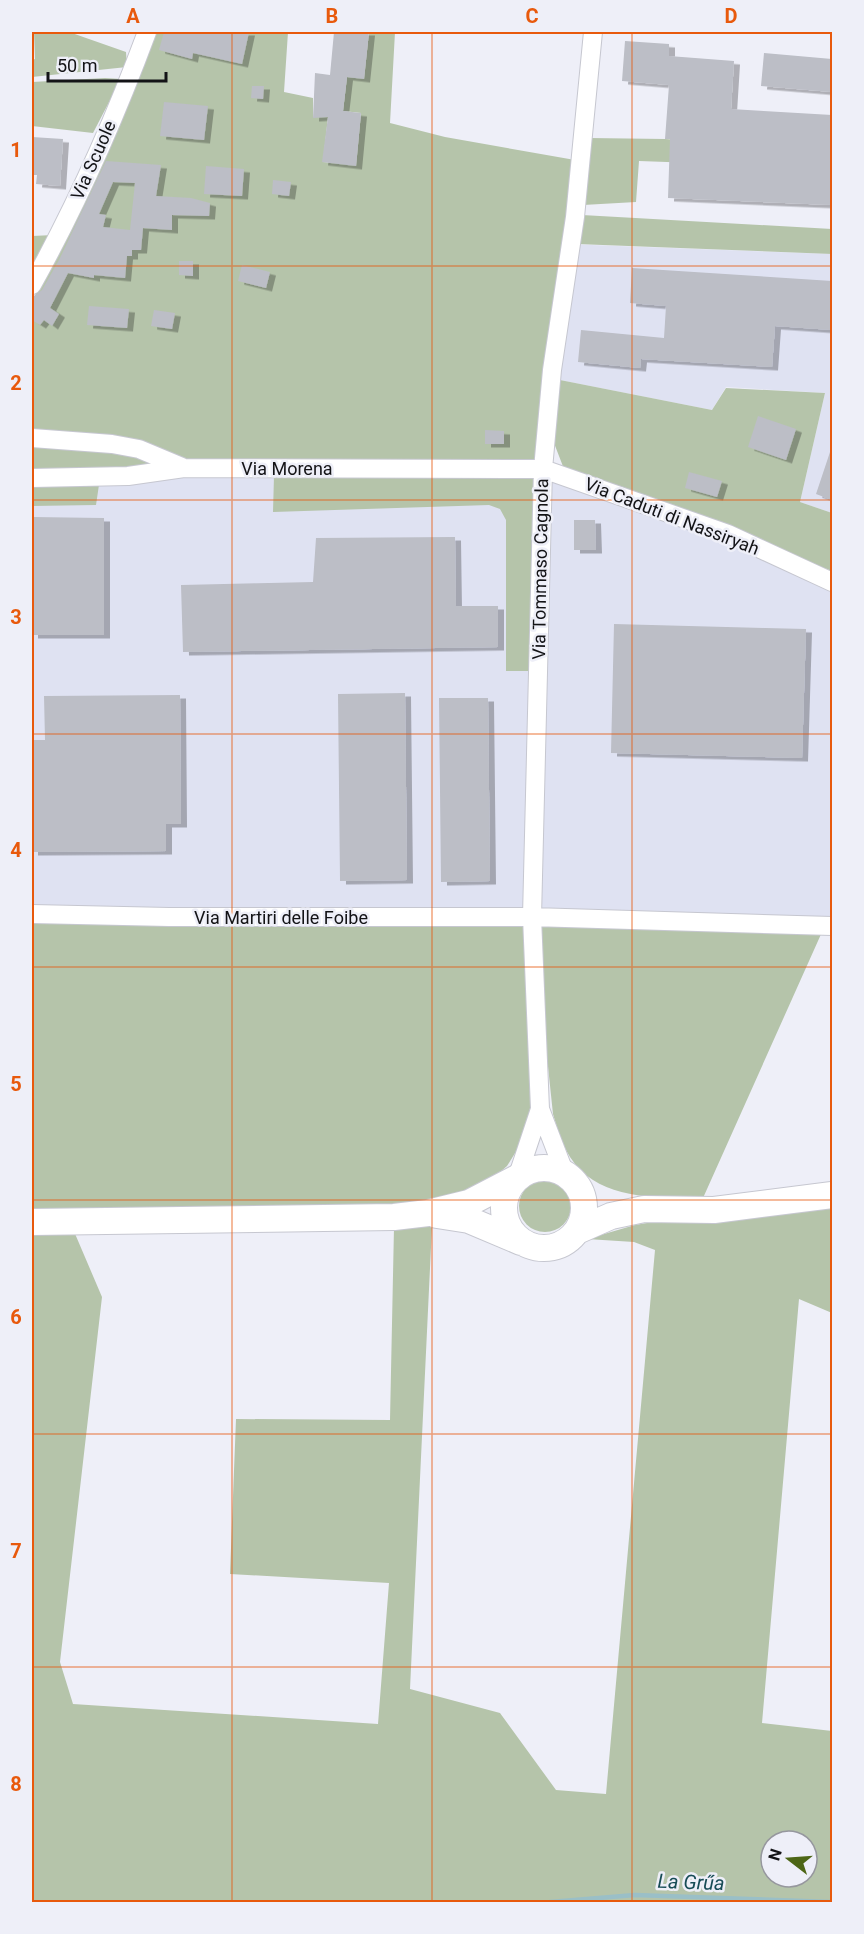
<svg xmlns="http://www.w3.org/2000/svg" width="864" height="1934" font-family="Roboto,sans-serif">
  <defs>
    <filter id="shadow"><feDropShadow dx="6" dy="3.5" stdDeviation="0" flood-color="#0004"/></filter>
  </defs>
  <rect width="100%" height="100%" fill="#eeeff8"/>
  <path fill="#dfe2f2" d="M564 244 832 254V513L800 502 825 393 726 387 712 410 560 380Z
    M181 464 563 469 832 571V935L32 915V473Z"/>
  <path fill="#b5c4aa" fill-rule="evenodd" d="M34 32H69L126 52 127 67 32 77V60L35 59Z
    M153 32H288L284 92 313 98V117H328L323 162 356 165 361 113 343 111 347 77 364 78 369 32H395L390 123 445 137 575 160 537 463H181L32 430V302L64 233Z
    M105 78 121 79 93 133 32 126V82Z
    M589 138 665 139 832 149V168L639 161 636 202 583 205Z
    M582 215 832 229V254L577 244Z
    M54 235 32 274V236Z
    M560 380 712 410 726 388 825 393 800 502 832 513V571L564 469 554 443Z
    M32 440 115 448 168 464 32 473Z
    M274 476H537L534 671H506V520L500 509 489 505 273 512Z
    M100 478 96 505 32 506V481Z
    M32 916 529 924 530 1109 520 1145 507 1166 484 1186 429 1204 32 1217Z
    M533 924 822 932H832V935L822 932 703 1198C658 1198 598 1201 570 1157 562 1144 557 1128 553 1114Z
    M519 1206a26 26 0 1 1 52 0a26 26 0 1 1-52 0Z
    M832 1200V1313L799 1299 762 1723 832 1731V1902H32V1222H70L102 1297 60 1662 73 1704 378 1724 389 1583 230 1574 236 1419 390 1420 394 1227 432 1226 410 1689 500 1713 556 1790 606 1794 655 1250 634 1242 587 1239 635 1225 665 1220ZM771 1841H807V1877H771Z"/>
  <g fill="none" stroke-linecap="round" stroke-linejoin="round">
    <path stroke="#9abfc7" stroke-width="4.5" d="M550 1902 635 1895 832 1902"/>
  </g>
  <path fill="#bcbec6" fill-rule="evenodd" filter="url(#shadow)" d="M164 32H249L242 64 193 53 192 59 159 50Z
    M334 32H369L364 79 347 77 343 111 361 113 356 166 322 162 328 117 313 118 315 73 330 75Z
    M625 41 669 44V56L734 61 731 109 832 115V205L668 198 670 139H665L669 85 622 81Z
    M764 53 832 59V92L761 86Z
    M252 86H264L263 99 251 98Z
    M164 102 208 106 204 140 160 136Z
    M32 137 63 139 60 186 36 184 37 175H32Z
    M106 161 161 165 156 196 191 198 210 203 209 216 172 215V230L143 228 141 250H132V256H127L125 278 94 275V278L68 273 50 308 59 314 52 326 44 320 40 325 32 320V302L34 296 42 290 59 260ZM113 182 135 183 130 230 103 227 106 215 99 214Z
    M206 166 244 169 242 196 204 194Z
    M273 180 291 182 289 196 272 194Z
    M179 261H193V276L179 275Z
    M242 265 270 272 266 288 238 281Z
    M632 268 832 281V330L775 326 772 367 641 359 640 368 578 362 581 330 664 338 666 306 630 303Z
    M89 306 129 309 127 328 87 325Z
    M154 310 175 313 172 329 151 326Z
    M758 416 796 429 786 460 748 447Z
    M485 430 504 431V444H485Z
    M830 452H832V500L816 494Z
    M689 472 722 481 717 497 685 488Z
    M32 517 104 518V635H32Z
    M574 520H595L596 550H574Z
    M455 537 456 606H498V647L183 652 181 585 313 582 316 538Z
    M614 624 806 629 802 758 611 753Z
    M405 693 407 880 340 881 338 694Z
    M180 695 181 824H166V851L32 852V740H45L44 696Z
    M439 698H488L490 881 441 882Z"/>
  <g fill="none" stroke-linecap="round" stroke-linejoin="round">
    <defs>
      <path id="minor" d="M32 285C77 204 115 118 147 32
        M32 438 112 444 139 449 182 467
        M32 478 128 476 184 468 543 469 728 534 832 582
        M32 914 169 917H532L832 926
        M565 1174 540 1109 532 917 543 469 552 370 575 217 593 32
        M517 1178 540 1109"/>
      <path id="secondary" d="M504 1208a40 40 0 1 1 80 0a40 40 0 1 1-80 0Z
        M437 1215 469 1220 521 1242
        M32 1222 394 1217 428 1213 469 1203 517 1178
        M577 1231 611 1216 644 1209 714 1210 832 1195"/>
    </defs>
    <use href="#minor" stroke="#c6c7d0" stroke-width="20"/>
    <use href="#secondary" stroke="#c6c7d0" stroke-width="28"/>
    <use href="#minor" stroke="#fff" stroke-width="18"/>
    <use href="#secondary" stroke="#fff" stroke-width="26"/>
  </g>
  <path fill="none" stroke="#e8590c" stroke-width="1.5" stroke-opacity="0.55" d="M232 32V1902M432 32V1902M632 32V1902M32 266H832M32 500H832M32 734H832M32 967H832M32 1200H832M32 1434H832M32 1667H832"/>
  <g text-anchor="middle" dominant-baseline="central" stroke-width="5" stroke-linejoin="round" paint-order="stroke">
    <g font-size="18" fill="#131316" stroke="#eeeff8">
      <text transform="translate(93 160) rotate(-66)">Via Scuole</text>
      <text x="287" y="468">Via Morena</text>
      <text transform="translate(672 516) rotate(21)">Via Caduti di Nassiryah</text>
      <text transform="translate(540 569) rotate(-89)">Via Tommaso Cagnola</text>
      <text x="281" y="917">Via Martiri delle Foibe</text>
    </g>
    <g font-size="20" font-style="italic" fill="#174c56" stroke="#eeeff8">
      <text transform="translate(691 1882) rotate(2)">La Grűa</text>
    </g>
  </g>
  <rect width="864" height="1934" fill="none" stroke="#eeeff8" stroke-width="66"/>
  <g transform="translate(789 1859) rotate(287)"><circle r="28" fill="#eeeff8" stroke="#96979e" stroke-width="1.5"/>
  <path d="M0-4.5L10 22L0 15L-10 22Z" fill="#4d6616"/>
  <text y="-9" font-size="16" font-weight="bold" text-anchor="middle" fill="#131316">N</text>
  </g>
  <path d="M48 72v9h118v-9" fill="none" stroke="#131316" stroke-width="3"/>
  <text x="57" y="72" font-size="18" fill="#131316" stroke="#eeeff8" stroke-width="4.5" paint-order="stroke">50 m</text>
  <rect x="33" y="33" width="798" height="1868" fill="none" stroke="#e8590c" stroke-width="2"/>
  <g font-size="20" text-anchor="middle" font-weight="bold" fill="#e8590c">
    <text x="133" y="23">A</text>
    <text x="332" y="23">B</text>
    <text x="532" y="23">C</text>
    <text x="731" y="23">D</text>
    <text x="16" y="157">1</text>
    <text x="16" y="390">2</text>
    <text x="16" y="624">3</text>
    <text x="16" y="857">4</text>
    <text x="16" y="1091">5</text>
    <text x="16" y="1324">6</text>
    <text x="16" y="1558">7</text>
    <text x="16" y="1791">8</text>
  </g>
</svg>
